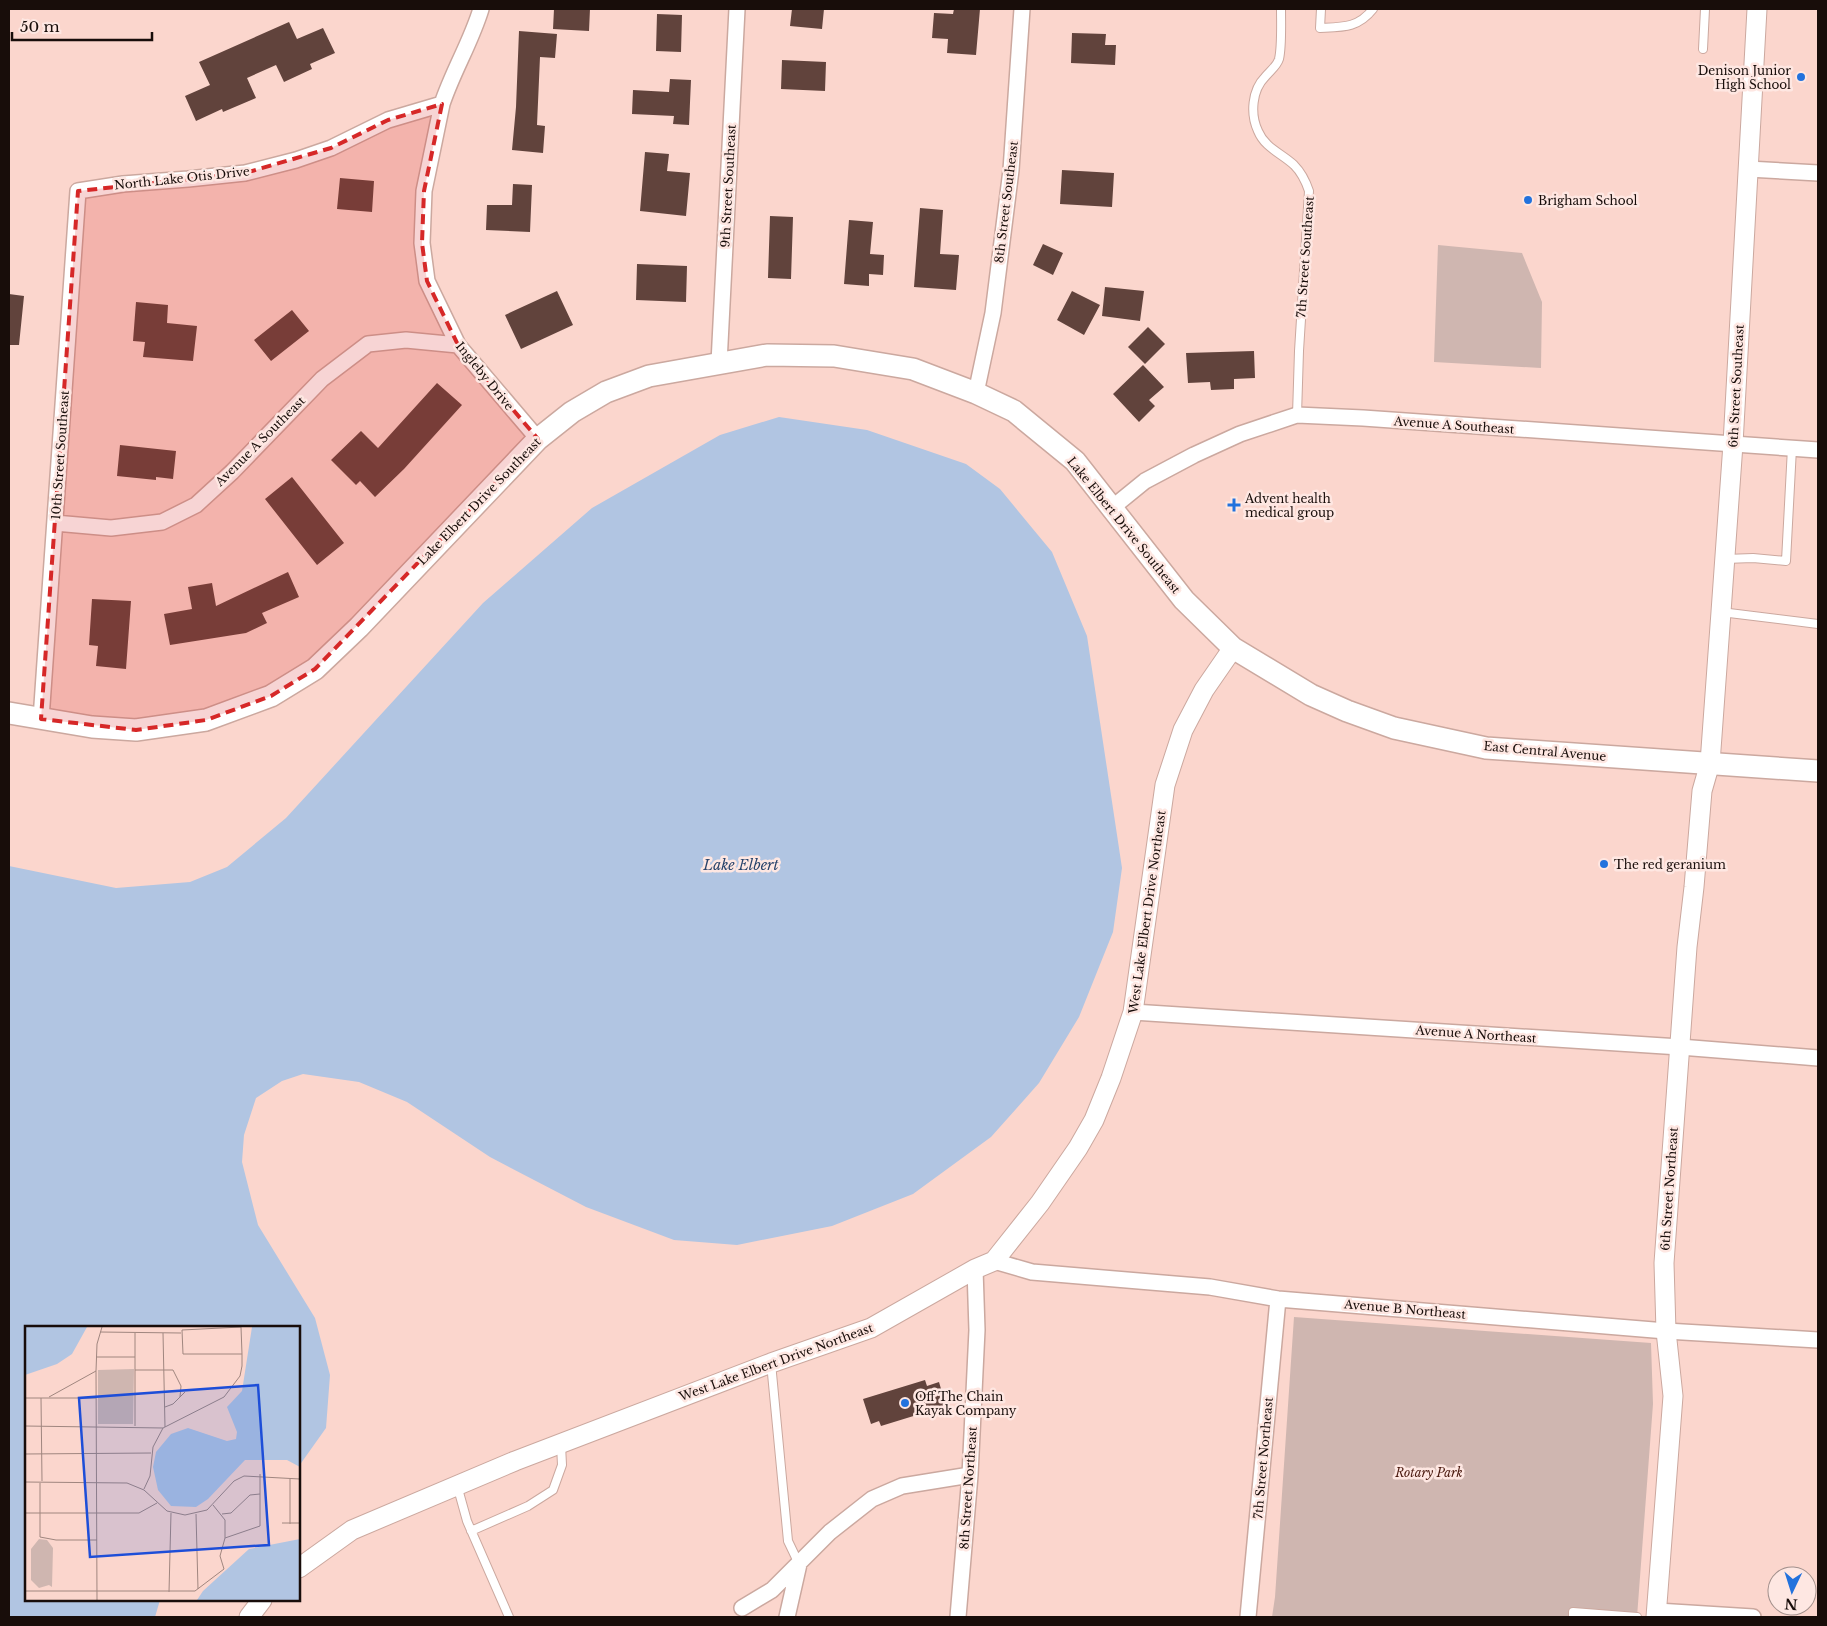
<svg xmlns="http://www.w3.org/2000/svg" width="1827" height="1626" font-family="'Libre Baskerville',serif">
  <rect width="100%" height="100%" fill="#fbd6cd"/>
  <path fill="#cfb6b0" d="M1438 245 1522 253 1542 302 1541 368 1434 362Z
    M1294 1317 1651 1343 1653 1404 1637 1617H1272L1275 1597Z"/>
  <path fill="#b1c5e2" d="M779 417 867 430 966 464 1000 489 1052 552 1087 636 1122 868 1113 932 1079 1017 1039 1083 991 1137 913 1194 832 1226 737 1245 674 1240 586 1207 490 1157 407 1102 359 1082 303 1074 282 1081 256 1098 244 1135 242 1162 258 1225 315 1318 330 1375 326 1428 299 1466V1327H26V1600H160L155 1617H9V866L116 888 190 882 227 867 286 818 483 603 592 508 720 435Z"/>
  <path fill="#61433c" d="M554 9H590L589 31 553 29Z
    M792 9H824L822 29 790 26Z
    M954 9H980L976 55 947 53 948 39 932 38 934 13 953 14Z
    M657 14 682 15 681 52 656 51Z
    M289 22 297 39 323 28 335 53 310 64 312 69 284 82 276 65 247 78 256 98 223 112 222 109 196 121 185 96 210 85 199 62Z
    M519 31 557 34 555 58 540 57 537 125 545 126 543 153 512 150 516 107Z
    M1072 33 1106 34 1105 45H1116L1115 65 1071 63Z
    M782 60 826 62 825 91 781 89Z
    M670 79 691 80 689 125 673 124 674 116 632 114 633 90 669 92Z
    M645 152 669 154 667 171 690 173 686 216 640 211Z
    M1062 170 1114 173 1112 207 1060 204Z
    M340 178 374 181 372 212 337 209Z
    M513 184 532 185 530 232 486 230 487 205H512Z
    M920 208 943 210 940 254 959 255 956 290 914 287Z
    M770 216 793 217 791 279 768 278Z
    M849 220 873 222 870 254 884 255 883 275 869 274V286L844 284Z
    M1043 244 1063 253 1053 275 1033 265Z
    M637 264 687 266 686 302 636 300Z
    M1105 287 1144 291 1140 321 1102 316Z
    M557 291 573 325 521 349 505 315Z
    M1072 291 1100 305 1084 335 1057 320Z
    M9 294 24 296 19 345H9Z
    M136 302 168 305 167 323 197 326 193 361 143 357 145 342 133 341Z
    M292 310 309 331 271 361 254 340Z
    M1148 327 1165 344 1145 364 1128 347Z
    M1254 351 1255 378 1234 379V389L1211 390 1210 382 1188 383 1186 353Z
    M1143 365 1164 387 1149 400 1155 406 1139 422 1113 394Z
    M437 383 462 405 404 469 375 497 360 481 356 485 331 460 361 431 378 448Z
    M120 445 176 451 173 479 156 477V480L117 476Z
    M292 477 344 543 317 565 265 499Z
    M288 572 299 597 262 613 267 623 246 633 170 645 164 614 192 609 188 587 212 583 216 606Z
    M92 599 131 601 126 669 96 666 98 646 89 645Z
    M925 1380 927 1386 939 1382 946 1406 881 1426 879 1421 871 1424 863 1399Z"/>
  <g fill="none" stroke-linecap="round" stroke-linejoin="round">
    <defs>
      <path id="service" d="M1281 9C1281 23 1282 46 1279 59 1277 66 1270 71 1265 77 1252 90 1250 114 1258 131 1265 148 1281 153 1294 165 1301 172 1306 182 1309 191L1299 351 1297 415
        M1321 9 1320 28C1343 27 1358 28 1373 9
        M1703 49 1705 9
        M1725 559 1753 558 1786 561 1792 448
        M1721 612 1818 624
        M771 1363 788 1541 799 1564
        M457 1485 467 1521 509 1617
        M471 1531 528 1506 553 1490 562 1465 561 1445
        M1573 1617V1612L1637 1617"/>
      <path id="minor" d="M442 104 424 191 422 243 427 281 458 345 538 439
        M1748 169 1818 173
        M719 363 737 9
        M976 393 993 313 1011 170 1022 9
        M1113 507 1145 481 1194 455 1240 434 1297 415 1363 418 1818 450
        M55 523 111 528 162 522 196 505 232 472 322 379 368 344 406 340 458 345
        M41 719 78 191 123 184 188 179 245 173 296 160 331 148 388 120 442 104C453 71 471 42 481 9
        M1133 1012 1680 1047 1818 1058
        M994 1261 1032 1272 1210 1287 1278 1299 1666 1331 1818 1340
        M742 1608 772 1590 830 1532 872 1499 902 1486 970 1475
        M1657 1611 1753 1617
        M787 1617 799 1564
        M958 1617 970 1475 977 1330 975 1269
        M1248 1617 1278 1299"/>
      <path id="tertiary" d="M299 1568 352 1530 515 1461 771 1363 871 1328 975 1269 994 1261 1040 1203 1078 1148 1094 1120 1111 1078 1133 1012 1165 785 1183 730 1204 690 1233 648
        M249 1617 262 1600
        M1656 1617 1673 1396 1666 1331 1664 1263 1687 947 1694 887 1702 791 1710 763 1721 612 1733 444 1757 9"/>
      <path id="secondary" d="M9 713 92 727 136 730 206 720 271 696 315 669 359 627 538 439 572 412 606 392 649 376 767 355 834 356 913 369 976 393 1014 411 1075 461 1184 600 1233 648 1311 695 1347 711 1394 728 1486 748 1818 771"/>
    </defs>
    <use href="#service" stroke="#cba89f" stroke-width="10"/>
    <use href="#minor" stroke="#cba89f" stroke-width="18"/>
    <use href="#tertiary" stroke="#cba89f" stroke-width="21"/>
    <use href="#secondary" stroke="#cba89f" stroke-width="24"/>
    <use href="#service" stroke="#fff" stroke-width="8"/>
    <use href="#minor" stroke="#fff" stroke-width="15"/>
    <use href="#tertiary" stroke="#fff" stroke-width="19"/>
    <use href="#secondary" stroke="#fff" stroke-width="21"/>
  </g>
  <path fill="#d62828" fill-opacity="0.2" stroke="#d62828" stroke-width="4" stroke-dasharray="10 6" stroke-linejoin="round" d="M442 104 424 191 422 243 427 281 458 345 538 439 315 669 271 696 206 720 136 730 41 719 78 191 245 173 331 148 388 120Z"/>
  <g fill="#2272dd" stroke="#fee7e2" stroke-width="2">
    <circle cx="1801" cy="77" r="5"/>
    <circle cx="1528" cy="200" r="5"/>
    <path d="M1231.5 497.5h5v5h5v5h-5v5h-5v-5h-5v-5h5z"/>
    <circle cx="1604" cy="864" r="5"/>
    <circle cx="905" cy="1403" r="5"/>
  </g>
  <g text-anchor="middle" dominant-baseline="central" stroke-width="5" stroke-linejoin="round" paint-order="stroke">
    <g font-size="12" fill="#180d0a" stroke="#fee7e2" text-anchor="start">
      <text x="1791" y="70" text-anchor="end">Denison Junior<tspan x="1791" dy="14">High School</tspan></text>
      <text x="1538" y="200">Brigham School</text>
      <text x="1245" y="498">Advent health<tspan x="1245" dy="14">medical group</tspan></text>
      <text x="1614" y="864">The red geranium</text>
      <text x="915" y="1396">Off The Chain<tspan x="915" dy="14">Kayak Company</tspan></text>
    </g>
    <g font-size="12" fill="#180d0a" stroke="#fee7e2">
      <text transform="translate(182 178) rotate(-6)">North Lake Otis Drive</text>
      <text transform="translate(728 186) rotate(-87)">9th Street Southeast</text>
      <text transform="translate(1006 202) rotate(-83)">8th Street Southeast</text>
      <text transform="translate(1305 257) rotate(-86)">7th Street Southeast</text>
      <text transform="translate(485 376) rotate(51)">Ingleby Drive</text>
      <text transform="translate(1736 386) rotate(-87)">6th Street Southeast</text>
      <text transform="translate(1454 425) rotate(4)">Avenue A Southeast</text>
      <text transform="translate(260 441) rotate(-45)">Avenue A Southeast</text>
      <text transform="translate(60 455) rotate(-86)">10th Street Southeast</text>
      <text transform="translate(479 501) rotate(-46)">Lake Elbert Drive Southeast</text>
      <text transform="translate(1124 525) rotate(51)">Lake Elbert Drive Southeast</text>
      <text transform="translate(1545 751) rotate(5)">East Central Avenue</text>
      <text transform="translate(1147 912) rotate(-82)">West Lake Elbert Drive Northeast</text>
      <text transform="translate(1476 1034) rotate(4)">Avenue A Northeast</text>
      <text transform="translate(1669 1189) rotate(-86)">6th Street Northeast</text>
      <text transform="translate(1405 1309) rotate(5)">Avenue B Northeast</text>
      <text transform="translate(776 1362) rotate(-20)">West Lake Elbert Drive Northeast</text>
      <text transform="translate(1263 1458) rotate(-85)">7th Street Northeast</text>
      <text transform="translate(968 1488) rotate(-86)">8th Street Northeast</text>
    </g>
    <g font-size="12" font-style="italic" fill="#4a190e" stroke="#fee7e2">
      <text x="1429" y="1472">Rotary Park</text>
    </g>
    <g font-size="14" font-style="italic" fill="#27436b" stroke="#fee7e2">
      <text x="741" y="865">Lake Elbert</text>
    </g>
  </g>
  <g transform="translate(25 1326)">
    <rect width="275" height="275" fill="#fbd6cd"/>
    <path d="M109 43 108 98H73V44ZM14 213 22 214 28 222 27 261 24 259 14 262 6 254V223Z" fill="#cfb6b0"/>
    <path d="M0 1H62L47 28 32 38 0 49ZM227 1H275V141L262 134H220L183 173 171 181 146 180 133 164 128 141 131 126 146 108 163 102 202 115 211 113 212 106 202 81 217 65ZM275 213V274H172L178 265 224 223Z" fill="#b1c5e2"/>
    <path fill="none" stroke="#a0867f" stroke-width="1" d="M75 6 156 7M110 7V100M138 7 140 101M71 31H110M110 44H148L156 60 155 71M24 71 71 45M0 72H71M16 72 17 155M140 81 148 78 160 66M0 100 138 102M0 128 126 127M0 156 102 157 119 164 142 185 160 189 182 184 209 155 219 150 275 153M15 157V211L31 214H72M119 163 125 150 128 121 138 102 199 71 215 50 217 40V28L216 1 157 4 158 28H217M188 179 200 194V212M0 187H114L132 177M171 188 173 263M197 188 206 187 225 169 235 168M257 197H275M265 198V153M0 265H170L199 243 195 230 200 212 235 200V148M144 266 146 187M72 274 71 45 72 18 77 1"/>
    <path fill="#1d4ed8" fill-opacity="0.15" stroke="#1d4ed8" stroke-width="2.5" d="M233 59 244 219 65 231 54 72Z"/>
    <rect width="275" height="275" fill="none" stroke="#180d0a" stroke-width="2.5"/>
  </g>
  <rect width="1827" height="1626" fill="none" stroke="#180d0a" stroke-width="20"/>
  <g transform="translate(1792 1591) rotate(184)"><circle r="24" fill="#fee7e2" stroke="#a2908c"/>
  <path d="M0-4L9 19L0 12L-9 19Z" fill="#2272dd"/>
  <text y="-8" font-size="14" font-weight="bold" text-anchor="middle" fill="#180d0a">N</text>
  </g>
  <path d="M12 32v8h140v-8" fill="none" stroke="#180d0a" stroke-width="2.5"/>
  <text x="20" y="32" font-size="15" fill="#180d0a" stroke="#fee7e2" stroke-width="4" paint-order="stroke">50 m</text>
</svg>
